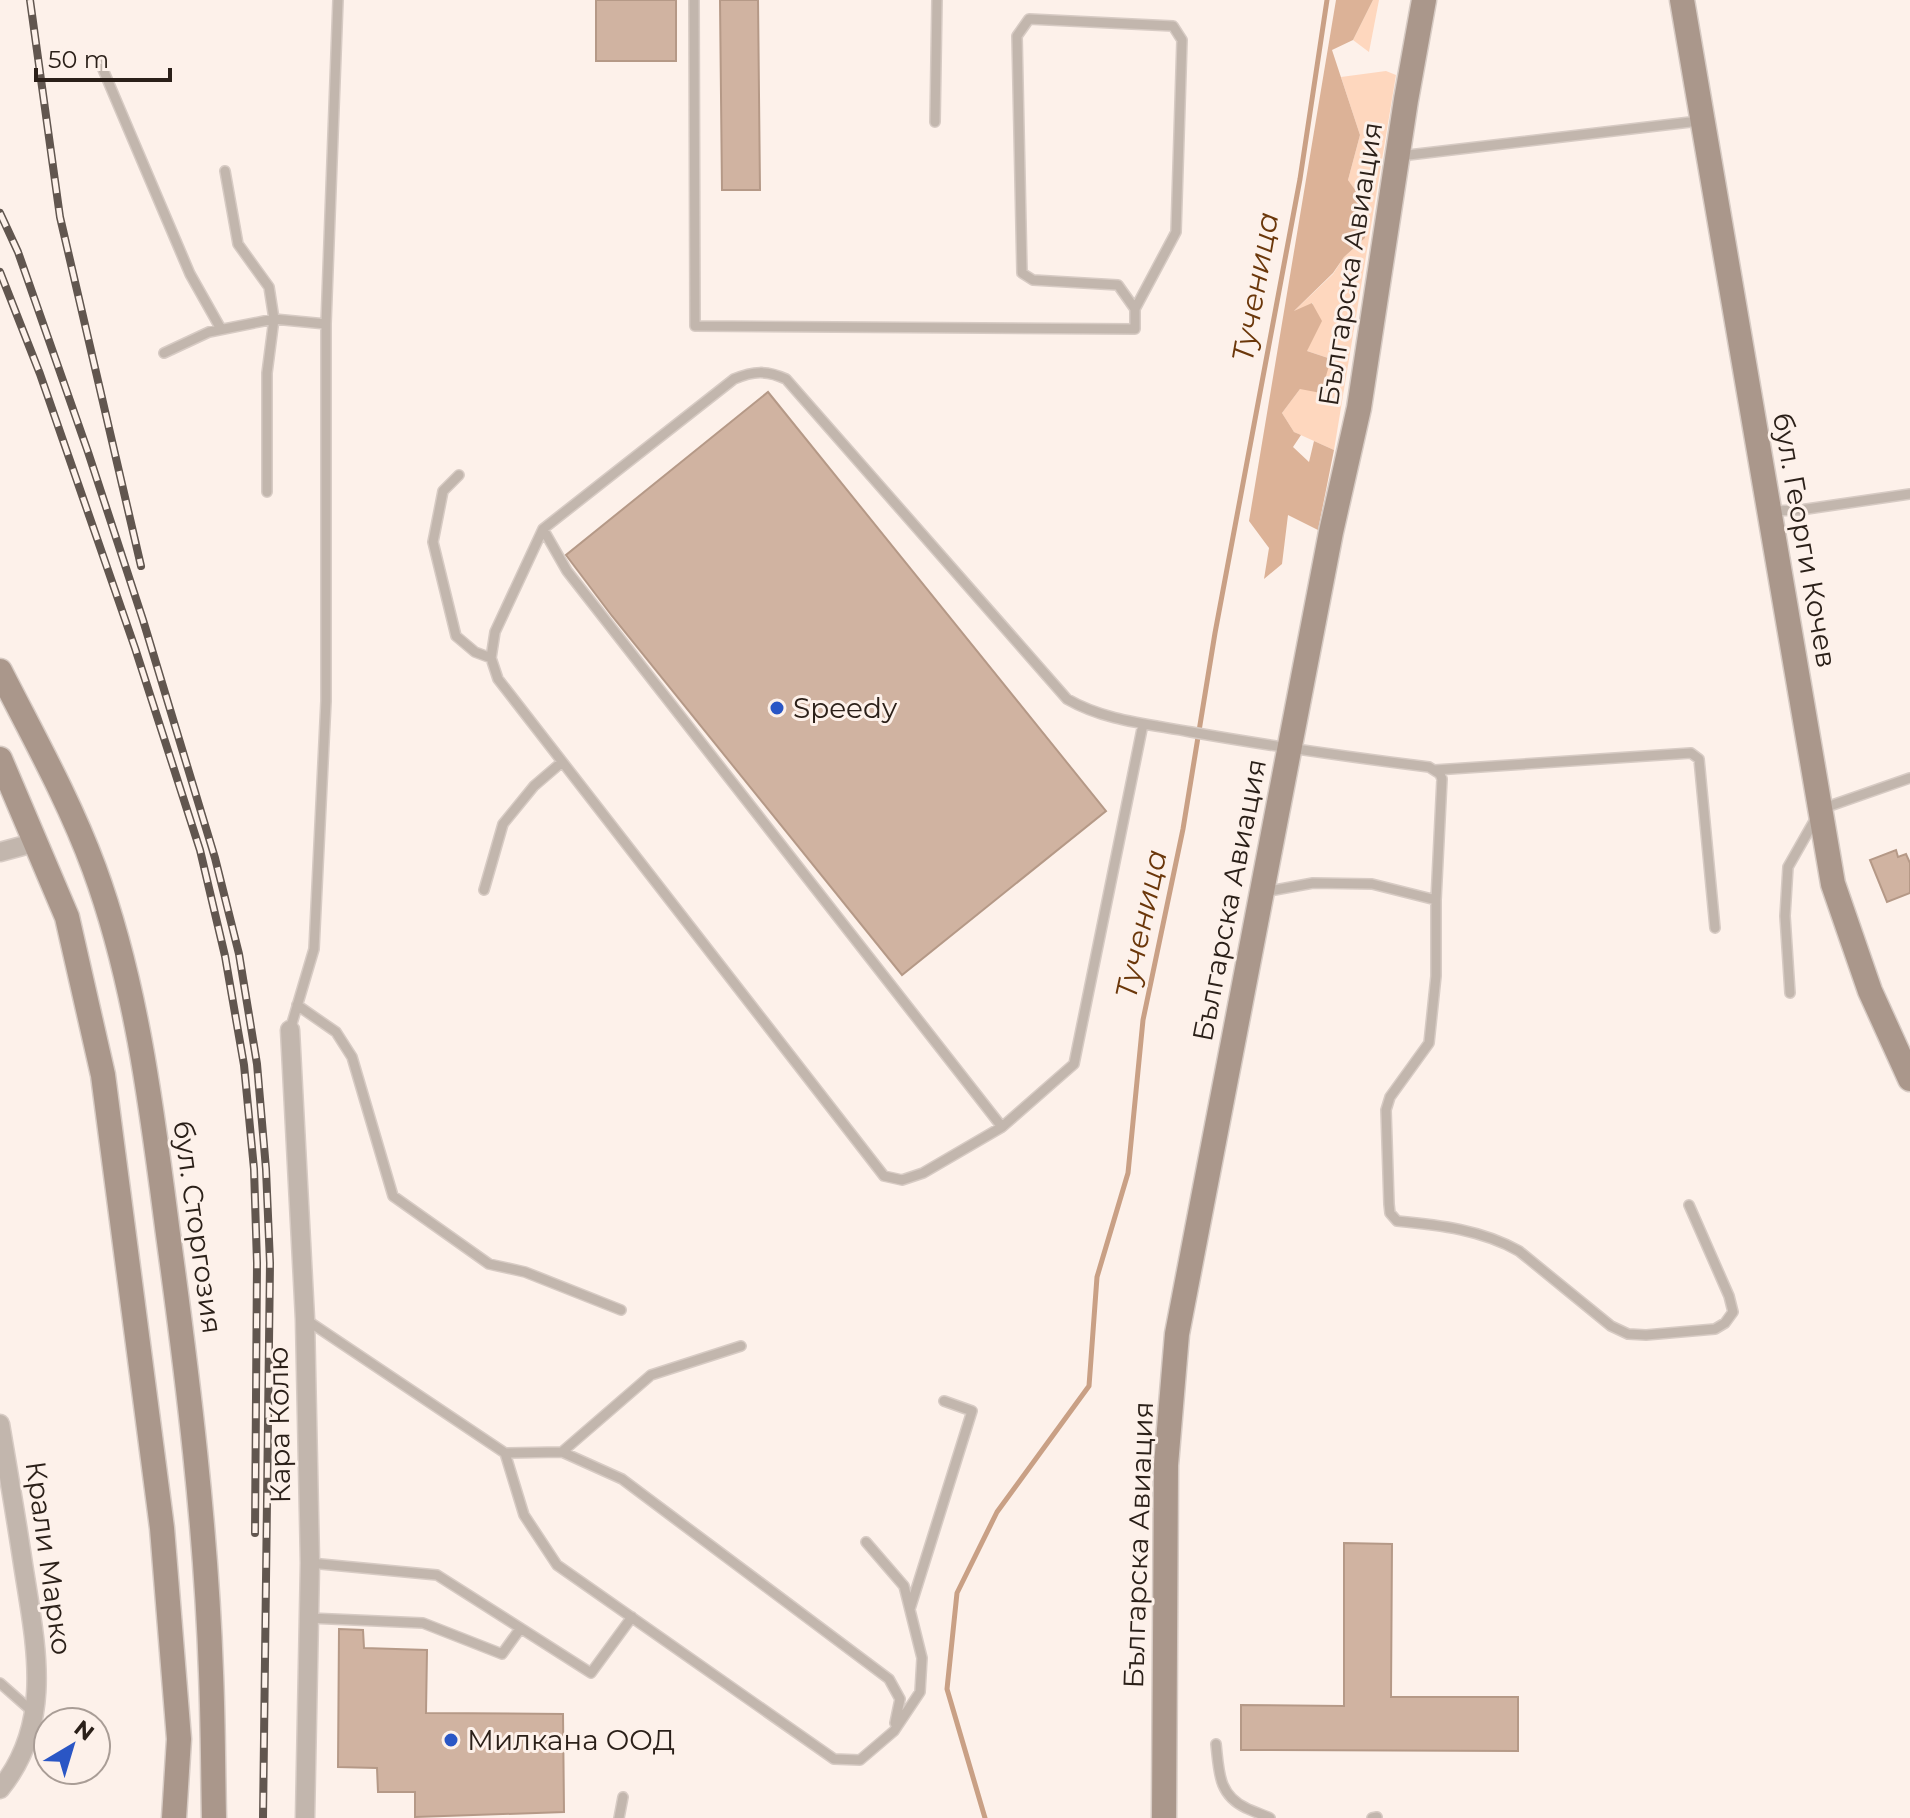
<svg xmlns="http://www.w3.org/2000/svg" width="1910" height="1818" font-family="Montserrat,sans-serif">
  <rect width="100%" height="100%" fill="#fdf1ea"/>
  <path fill="#fed7be" d="M1373 0H1379L1369 52 1353 40Z
    M1386 71 1396 75 1334 450 1294 432 1282 413 1300 389 1331 359 1307 351 1313 303 1291 314 1333 274 1344 257 1365 238 1363 202 1348 180 1360 135 1341 77Z"/>
  <path fill="#dcb297" d="M1336 0H1373L1353 40 1332 50 1360 135 1348 180 1363 201 1365 238 1344 257 1333 273 1294 311 1312 303 1322 321 1307 351 1331 359 1321 393 1300 389 1282 413 1294 432 1301 435 1293 447 1309 462 1314 441 1334 450 1318 530 1288 515 1282 564 1264 579 1269 548 1249 521Z"/>
  <g fill="none" stroke-linecap="round" stroke-linejoin="round">
    <path stroke="#c9a085" stroke-width="5" d="M985 1818 947 1689 957 1593 997 1512 1089 1386 1097 1277 1128 1173 1143 1020 1183 829 1215 633 1300 179 1327 0"/>
  </g>
  <path fill="#d0b3a1" stroke="#b59987" stroke-width="2" d="M596 0H676V61H596Z
    M720 0H758L760 190H722Z
    M768 392 1106 811 902 975 612 616 566 555Z
    M1896 850 1898 857 1906 854 1910 863V893L1887 902 1870 860Z
    M1344 1543 1392 1544 1391 1697H1518V1751L1241 1750V1705L1344 1706Z
    M339 1629 363 1630 364 1648 427 1650 426 1713 563 1714 564 1812 415 1817V1792H378L377 1768 338 1767Z"/>
  <g fill="none" stroke-linecap="round" stroke-linejoin="round">
    <defs>
      <path id="lane" d="M694 0 695 326 1135 329V309L1118 285 1033 280 1022 273 1017 36 1029 19 1173 26 1182 40 1176 232 1135 309
        M99 60 190 274 221 329
        M935 122 937 0
        M1400 156 1699 121
        M225 171 238 244 269 287 274 319 267 373V492
        M164 353 209 332 274 319 326 324
        M459 475 443 491 433 542 456 636 475 652 491 658
        M1771 511 1800 510 1910 494
        M543 529 567 571 1002 1127
        M1143 724 1074 1064 1002 1127 923 1173 902 1180 884 1176 498 679 491 658 495 632 543 529 734 379C753 371 767 370 786 379L1067 699C1105 721 1149 724 1191 732 1270 746 1349 757 1429 767L1440 774 1442 779 1436 900V976L1429 1043 1390 1097 1386 1110 1389 1204 1390 1213 1397 1221C1440 1225 1482 1230 1519 1251L1611 1326 1628 1334 1646 1335 1715 1329 1725 1323 1733 1312 1729 1296 1689 1205
        M1435 770 1691 753 1699 759 1715 928
        M484 890 503 824 534 786 562 762
        M1264 892 1313 883 1372 884 1436 900
        M1790 993 1785 916 1788 867 1821 809 1910 778
        M297 1005 336 1032 352 1057 393 1196 489 1264 525 1272 621 1310
        M290 1030 314 949 326 701V324L338 0
        M305 1319 505 1453 524 1515 557 1565 834 1759 860 1760 894 1731 920 1692 922 1658 904 1586 866 1542
        M562 1452 651 1375 741 1346
        M505 1453 562 1452 622 1479 889 1679 900 1699 895 1723
        M310 1563 437 1575 591 1673 632 1617
        M910 1609 972 1411 944 1401
        M309 1618 423 1623 502 1654 520 1629
        M0 1683 34 1713
        M1216 1744C1219 1771 1218 1795 1246 1808 1254 1812 1262 1814 1270 1818
        M619 1818 623 1797
        M1372 1818 1377 1817"/>
      <path id="street" d="M0 852 37 842
        M290 1030 305 1319 310 1563 305 1818
        M0 1424C8 1471 16 1517 23 1564 35 1642 55 1722 0 1789"/>
      <path id="secondary" d="M1682 0 1833 884 1870 991 1910 1079
        M0 671C33 736 69 800 94 868 137 985 152 1111 168 1234 188 1380 206 1526 211 1673 213 1721 213 1770 214 1818
        M0 759 67 917 103 1075 162 1528 179 1739 174 1818
        M1164 1818 1166 1465 1177 1334 1331 532 1359 408 1406 100 1424 0"/>
    </defs>
    <use href="#lane" stroke="#d7cbc4" stroke-width="12"/>
    <use href="#street" stroke="#d7cbc4" stroke-width="21"/>
    <use href="#secondary" stroke="#d7cbc4" stroke-width="27"/>
    <use href="#lane" stroke="#c2b6ad" stroke-width="9"/>
    <use href="#street" stroke="#c2b6ad" stroke-width="18"/>
    <use href="#secondary" stroke="#aa978b" stroke-width="24"/>
    <defs>
      <path id="rail" d="M30 0 60 217 141 566
        M0 213 18 252 88 452 143 620 215 858 239 954 257 1064 266 1169 270 1263 263 1818
        M0 272 40 374 135 648 200 850 225 956 244 1065 254 1169 257 1263 255 1533"/>
    </defs>
    <use href="#rail" stroke="#61564f" stroke-width="8"/>
    <use href="#rail" stroke="#fdf1ea" stroke-width="5" stroke-dasharray="15" stroke-linecap="butt"/>
  </g>
  <g fill="#2a56c5" stroke="#fdf1ea" stroke-width="3">
    <circle cx="777" cy="708" r="8"/>
    <circle cx="451" cy="1740" r="8"/>
  </g>
  <g text-anchor="middle" dominant-baseline="central" stroke-width="6" stroke-linejoin="round" paint-order="stroke">
    <g font-size="28" fill="#2b2019" stroke="#fdf1ea">
      <text transform="translate(1350 264) rotate(-81)">Българска Авиация</text>
      <text transform="translate(1805 540) rotate(80)">бул. Георги Кочев</text>
      <text transform="translate(1229 900) rotate(-79)">Българска Авиация</text>
      <text transform="translate(198 1227) rotate(82)">бул. Сторгозия</text>
      <text transform="translate(279 1425) rotate(-91)">Кара Колю</text>
      <text transform="translate(1138 1545) rotate(-88)">Българска Авиация</text>
      <text transform="translate(49 1558) rotate(82)">Крали Марко</text>
    </g>
    <g font-size="28" fill="#2b2019" stroke="#fdf1ea" text-anchor="start">
      <text x="793" y="708">Speedy</text>
      <text x="467" y="1740">Милкана OOД</text>
    </g>
    <g font-size="30" font-style="italic" fill="#6b370a" stroke="#fdf1ea">
      <text transform="translate(1255 287) rotate(-80)">Тученица</text>
      <text transform="translate(1141 924) rotate(-78)">Тученица</text>
    </g>
  </g>
  <g transform="translate(72 1746) rotate(38)"><circle r="38" fill="#fdf1ea" stroke="#a99d96" stroke-width="2"/>
  <path d="M0-6L14 30L0 20L-14 30Z" fill="#2a56c5"/>
  <text y="-12" font-size="22" font-weight="bold" text-anchor="middle" fill="#2b2019">N</text>
  </g>
  <path d="M36 68v12h134v-12" fill="none" stroke="#2b2019" stroke-width="4"/>
  <text x="48" y="68" font-size="24" fill="#2b2019" stroke="#fdf1ea" stroke-width="6" paint-order="stroke">50 m</text>
</svg>
